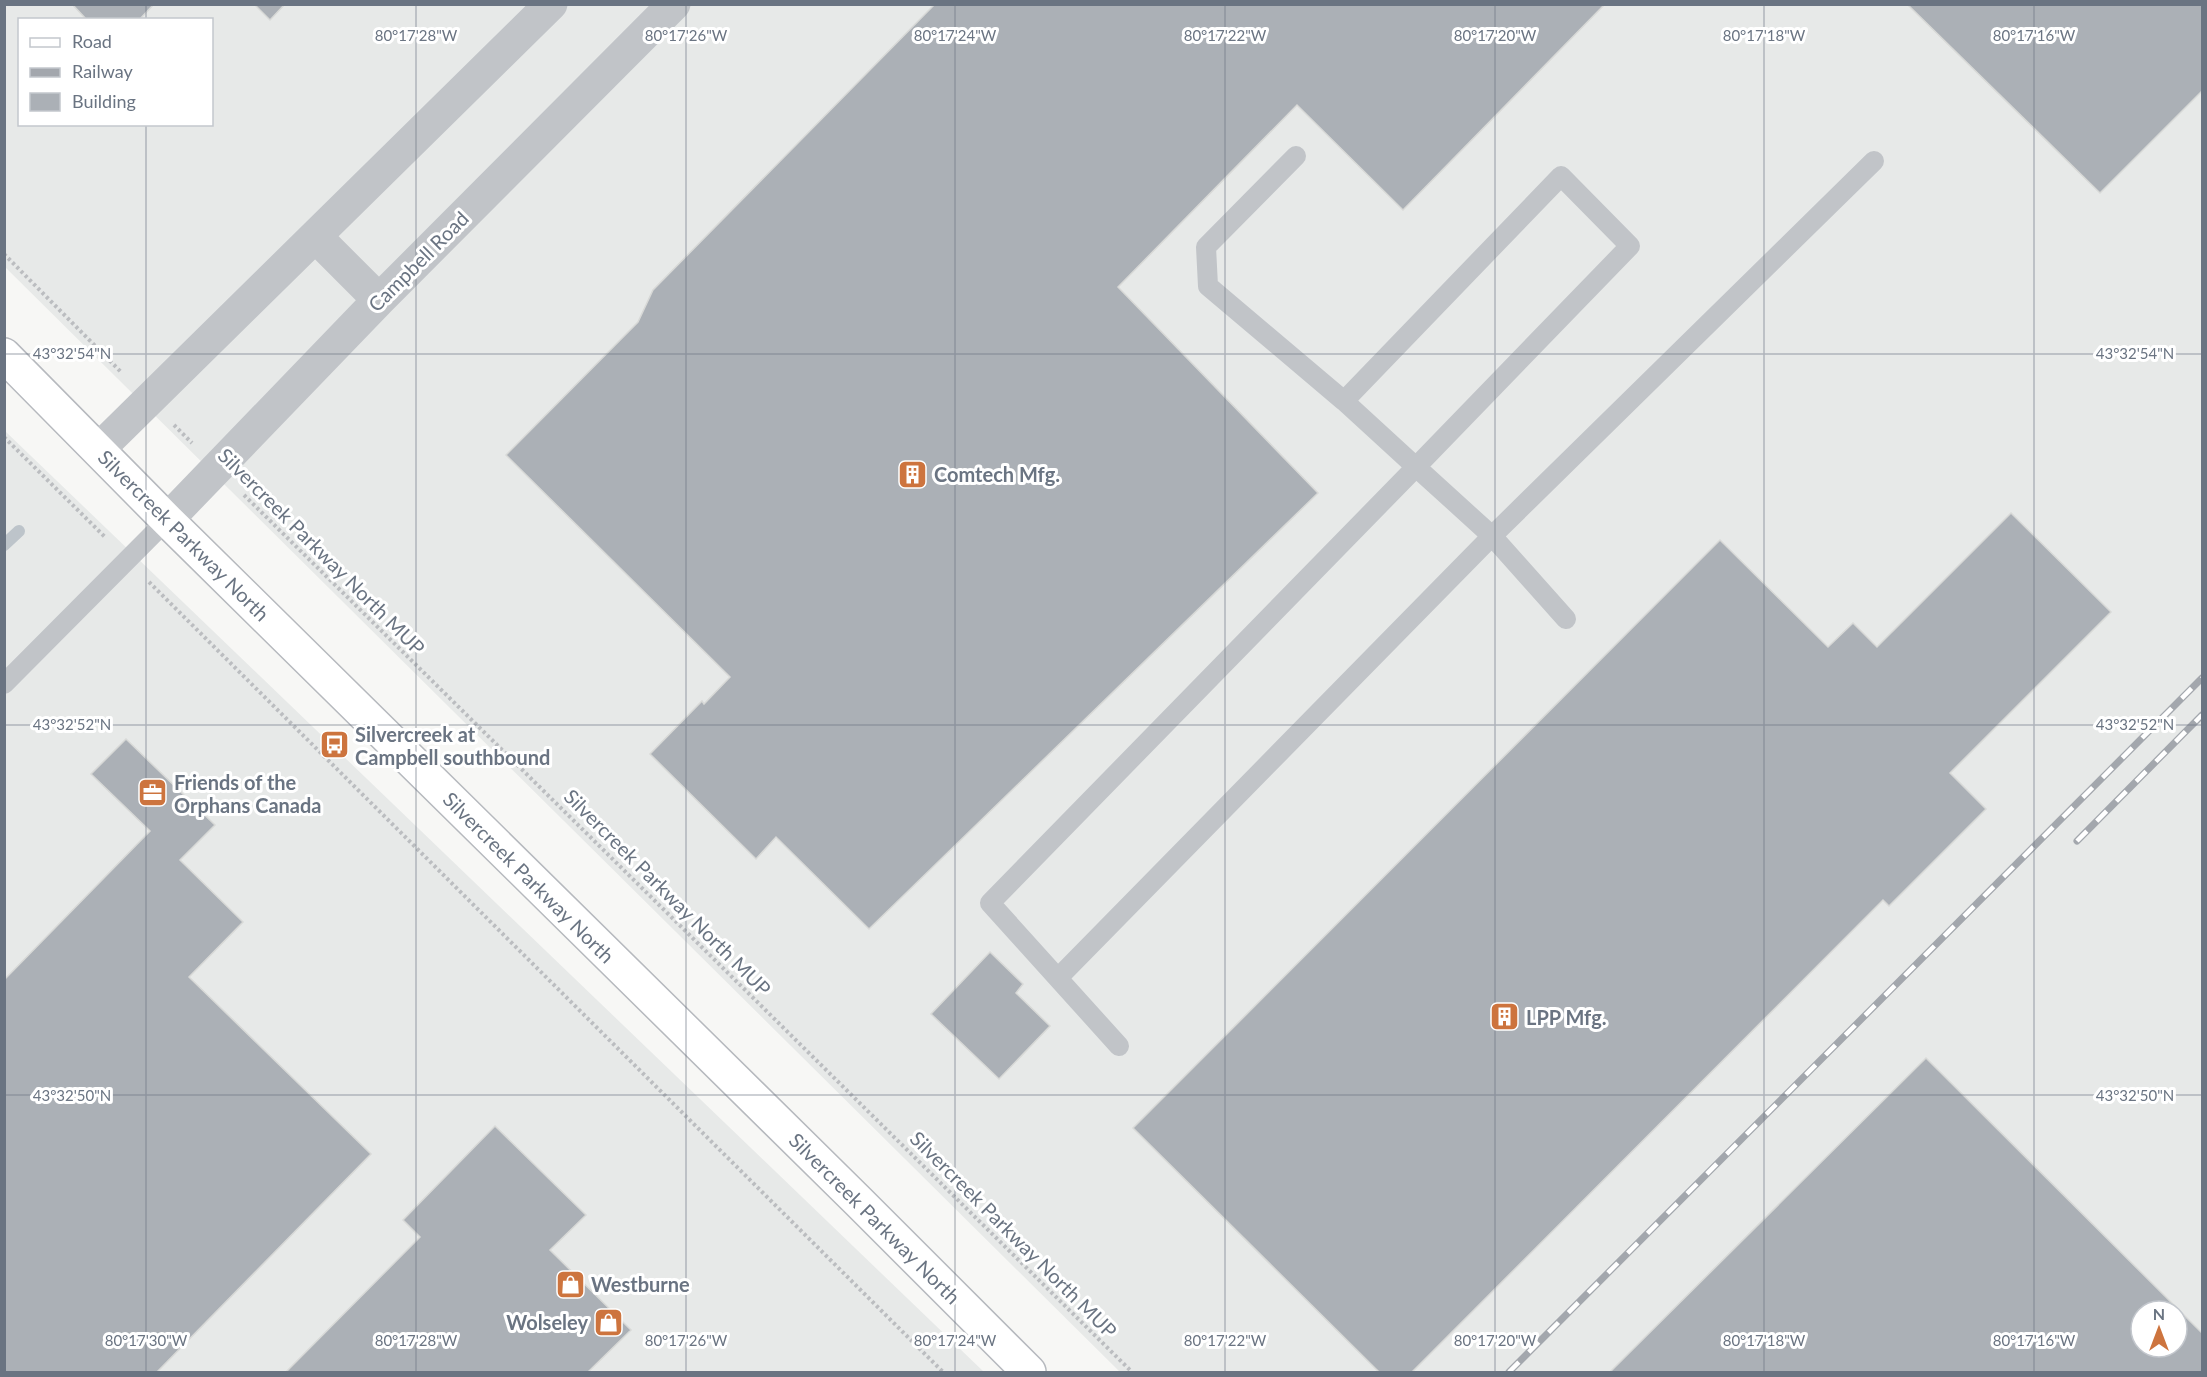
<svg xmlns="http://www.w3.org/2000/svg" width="2207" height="1377" font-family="Lato,sans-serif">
  <rect width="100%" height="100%" fill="#f7f7f5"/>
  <path fill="#e7e9e8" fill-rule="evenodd" d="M4 5H2202V1372H1120L5 267ZM20 20H212V124H20ZM2141 1311H2177V1347H2141Z
    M5 431 984 1372H5Z"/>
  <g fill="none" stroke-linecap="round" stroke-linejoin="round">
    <path stroke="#bdc4ca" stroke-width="12" d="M4 545 19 531"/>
  </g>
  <path fill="#abb0b6" stroke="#d8d9d7" stroke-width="1.5" fill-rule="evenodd" d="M72 4H154L139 20H87Z
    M254 4H285L270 20Z
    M935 4H1605L1403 210 1297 105 1118 287 1318 493 869 929 776 837 756 859 650 754 702 701 704 704 730 677 506 455 638 322 653 290Z
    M1907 4H2202V91L2100 193Z
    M2011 513 2111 612 1950 773 1986 809 1889 906 1883 900 1412 1372H1379L1133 1128 1720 540 1828 647 1853 623 1877 647Z
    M126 739 215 825 180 860 243 922 189 977 371 1154 157 1372H4V980L150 831 91 774Z
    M990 952 1023 984 1016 993 1050 1026 999 1079 931 1014Z
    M1926 1058 2202 1333V1372H1610ZM2141 1311H2177V1347H2141Z
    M495 1126 586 1215 550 1250 631 1330 588 1372H286L420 1237 403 1220Z"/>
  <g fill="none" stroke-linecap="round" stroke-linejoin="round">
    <defs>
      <path id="secondary" d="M4 355 167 520 858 1201 1029 1372"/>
    </defs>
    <use href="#secondary" stroke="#b6b9be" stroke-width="36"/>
    <path stroke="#bbbdc0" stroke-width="4" stroke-dasharray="3 3" stroke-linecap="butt" d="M4 254 122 373
      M174 425 192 443
      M4 437 106 538
      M244 495 1132 1372
      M149 582 943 1372"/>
    <path stroke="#c1c4c8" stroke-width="20" d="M1296 156 1206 247 1208 286 1344 401 1416 467 1630 246 1561 176 1344 401
      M4 684 167 520
      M1058 978 1492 536 1874 161
      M1119 1046 990 903 1416 467 1492 536 1566 619"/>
    <path stroke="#c1c4c8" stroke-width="33" d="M316 237 379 300
      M99 449 551 4
      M167 520 379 300 674 4"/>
    <use href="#secondary" stroke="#fff" stroke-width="33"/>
    <defs>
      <path id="rail" d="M2077 841 2202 715
        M1509 1372 2202 678"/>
    </defs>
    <use href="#rail" stroke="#a3a7ad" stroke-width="7"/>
    <use href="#rail" stroke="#fff" stroke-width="4.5" stroke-dasharray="14" stroke-linecap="butt"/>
  </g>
  <path fill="none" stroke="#6a7482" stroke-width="1.5" stroke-opacity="0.45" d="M146 4V20M416 4V1372M686 4V1372M955 4V1372M1225 4V1372M1495 4V1372M1764 4V1372M2034 4V1372M146 124V1372M4 354H2202M4 725H2202M4 1095H2202"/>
  <defs>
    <symbol id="building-square" viewBox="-11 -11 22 22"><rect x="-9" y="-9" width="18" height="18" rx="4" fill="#cd743e" stroke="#fff"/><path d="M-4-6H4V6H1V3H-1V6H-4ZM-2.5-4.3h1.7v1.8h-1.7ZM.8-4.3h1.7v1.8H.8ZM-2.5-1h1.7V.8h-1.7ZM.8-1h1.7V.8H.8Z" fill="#fff"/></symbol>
    <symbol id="bus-square" viewBox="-11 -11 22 22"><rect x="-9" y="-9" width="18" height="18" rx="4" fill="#cd743e" stroke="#fff"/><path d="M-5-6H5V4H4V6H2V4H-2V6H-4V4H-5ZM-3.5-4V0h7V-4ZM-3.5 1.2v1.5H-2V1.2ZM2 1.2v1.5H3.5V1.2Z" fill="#fff"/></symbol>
    <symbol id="office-square" viewBox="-11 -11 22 22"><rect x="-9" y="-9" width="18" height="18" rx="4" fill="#cd743e" stroke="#fff"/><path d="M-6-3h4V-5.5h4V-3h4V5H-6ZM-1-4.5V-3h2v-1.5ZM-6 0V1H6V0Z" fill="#fff"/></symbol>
    <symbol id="shop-square" viewBox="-11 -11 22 22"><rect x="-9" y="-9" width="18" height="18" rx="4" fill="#cd743e" stroke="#fff"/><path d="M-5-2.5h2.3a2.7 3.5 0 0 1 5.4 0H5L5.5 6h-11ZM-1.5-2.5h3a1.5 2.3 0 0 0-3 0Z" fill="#fff"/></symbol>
  </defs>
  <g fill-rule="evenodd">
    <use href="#building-square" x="896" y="458" width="33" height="33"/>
    <use href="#bus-square" x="318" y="728" width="33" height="33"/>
    <use href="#office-square" x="136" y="776" width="33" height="33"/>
    <use href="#building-square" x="1488" y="1000" width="33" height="33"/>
    <use href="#shop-square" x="554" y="1268" width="33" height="33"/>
    <use href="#shop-square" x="592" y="1306" width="33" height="33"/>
  </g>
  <g text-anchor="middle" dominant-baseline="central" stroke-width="6" stroke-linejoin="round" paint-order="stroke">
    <g font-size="20" fill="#6a7482" stroke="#fff">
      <text transform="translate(418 261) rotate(-45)">Campbell Road</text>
      <text transform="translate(184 535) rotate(45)">Silvercreek Parkway North</text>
      <text transform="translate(322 551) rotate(45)">Silvercreek Parkway North MUP</text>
      <text transform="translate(529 877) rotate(45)">Silvercreek Parkway North</text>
      <text transform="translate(668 892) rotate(45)">Silvercreek Parkway North MUP</text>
      <text transform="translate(875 1218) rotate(45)">Silvercreek Parkway North</text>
      <text transform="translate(1014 1234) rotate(45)">Silvercreek Parkway North MUP</text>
    </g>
    <g font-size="20" font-weight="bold" fill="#6a7482" stroke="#fff" text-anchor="start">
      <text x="934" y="474">Comtech Mfg.</text>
      <text x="355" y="734">Silvercreek at<tspan x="355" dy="23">Campbell southbound</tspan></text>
      <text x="174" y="782">Friends of the<tspan x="174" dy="23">Orphans Canada</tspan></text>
      <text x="1526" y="1017">LPP Mfg.</text>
      <text x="591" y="1284">Westburne</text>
      <text x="588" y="1322" text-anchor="end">Wolseley</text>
    </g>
  </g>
  <g font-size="15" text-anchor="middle" fill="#6a7482" stroke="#fff" stroke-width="6" stroke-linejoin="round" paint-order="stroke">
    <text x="416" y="41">80°17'28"W</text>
    <text x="686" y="41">80°17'26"W</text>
    <text x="955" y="41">80°17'24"W</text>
    <text x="1225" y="41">80°17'22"W</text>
    <text x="1495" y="41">80°17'20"W</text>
    <text x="1764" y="41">80°17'18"W</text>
    <text x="2034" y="41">80°17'16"W</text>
    <text x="72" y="359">43°32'54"N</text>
    <text x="2135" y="359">43°32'54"N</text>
    <text x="72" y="730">43°32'52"N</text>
    <text x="2135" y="730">43°32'52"N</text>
    <text x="72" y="1101">43°32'50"N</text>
    <text x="2135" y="1101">43°32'50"N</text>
    <text x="146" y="1346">80°17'30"W</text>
    <text x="416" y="1346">80°17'28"W</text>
    <text x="686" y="1346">80°17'26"W</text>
    <text x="955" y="1346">80°17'24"W</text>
    <text x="1225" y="1346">80°17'22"W</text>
    <text x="1495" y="1346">80°17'20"W</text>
    <text x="1764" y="1346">80°17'18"W</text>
    <text x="2034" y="1346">80°17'16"W</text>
  </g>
  <rect width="2207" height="1377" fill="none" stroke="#6a7482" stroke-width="12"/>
  <rect x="18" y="18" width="195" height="108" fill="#ffffff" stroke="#c3c7cd" stroke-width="1.5"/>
  <rect x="30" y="38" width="30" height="9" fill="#ffffff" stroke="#c3c7cd" stroke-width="1.5"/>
  <text x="72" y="48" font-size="18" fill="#6a7482">Road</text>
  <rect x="30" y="68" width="30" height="9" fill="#a3a7ad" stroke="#c3c7cd" stroke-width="1.5"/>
  <text x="72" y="78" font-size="18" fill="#6a7482">Railway</text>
  <rect x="30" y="93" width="30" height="18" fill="#abb0b6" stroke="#c3c7cd" stroke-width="1.5"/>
  <text x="72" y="108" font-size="18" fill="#6a7482">Building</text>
  <g transform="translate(2159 1329)"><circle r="28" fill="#ffffff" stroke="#c3c7cd" stroke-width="1.5"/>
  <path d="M0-4.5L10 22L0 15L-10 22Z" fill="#cd743e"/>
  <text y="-9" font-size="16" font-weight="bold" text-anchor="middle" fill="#6a7482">N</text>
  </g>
</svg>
